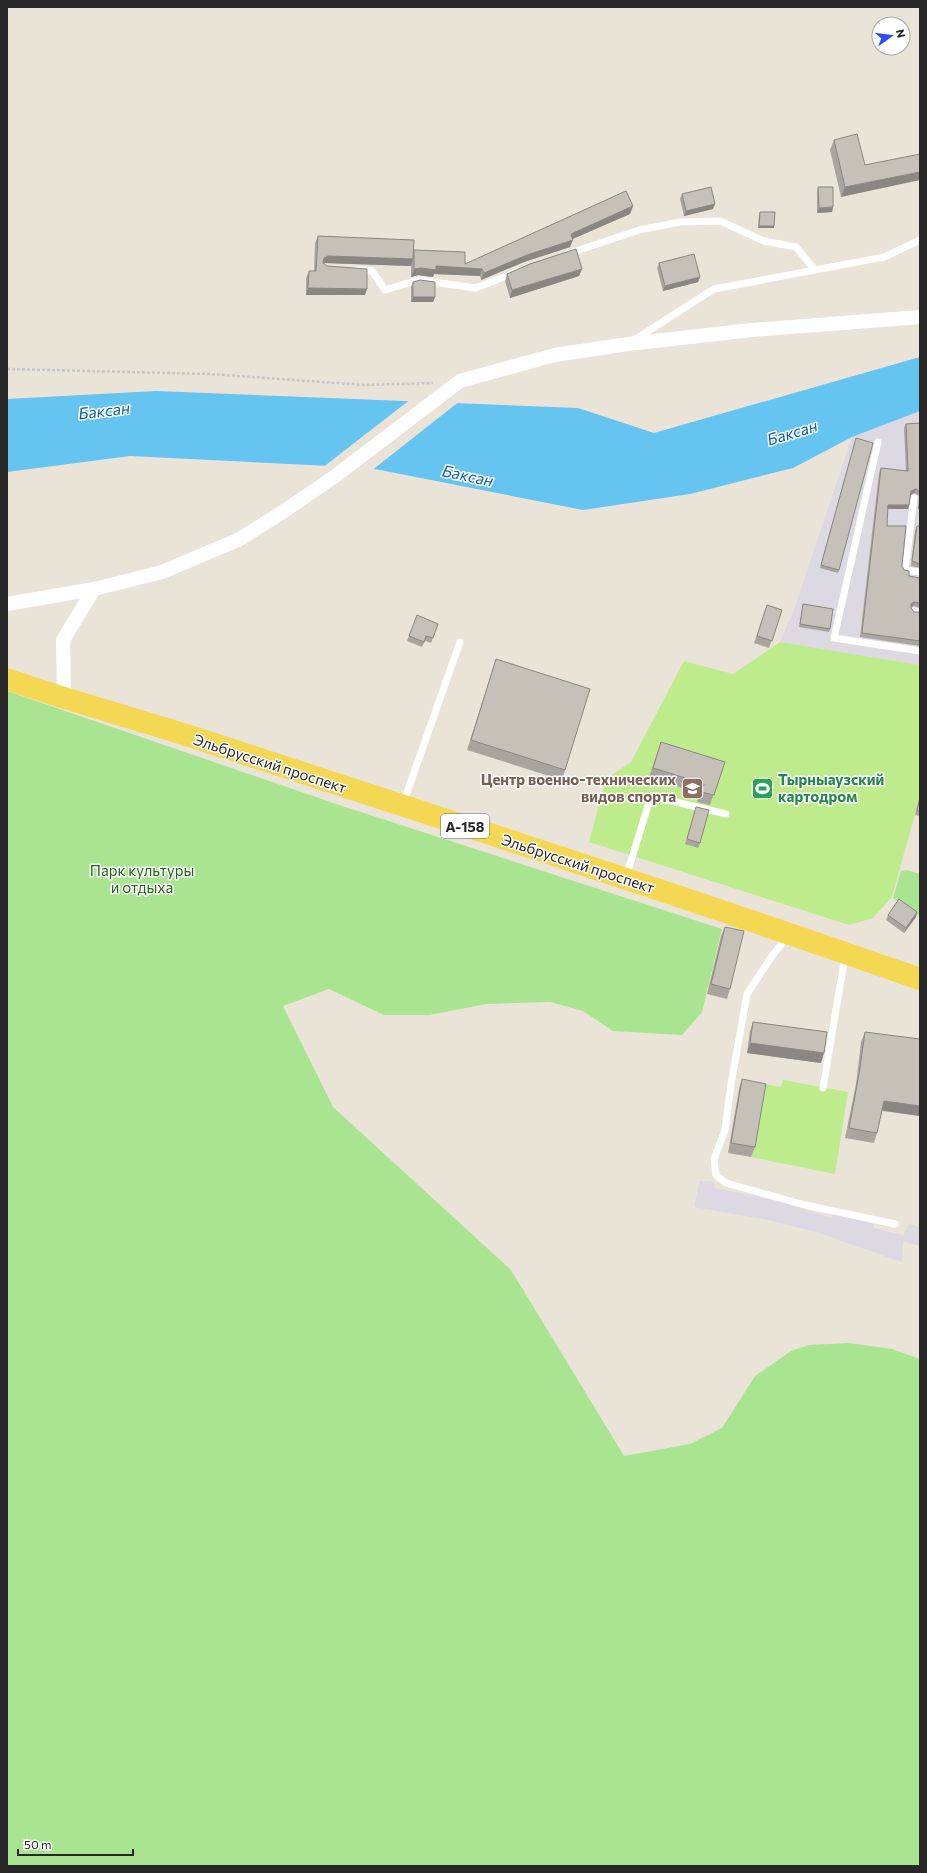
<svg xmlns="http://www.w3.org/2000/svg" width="927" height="1873" font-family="Commissioner,sans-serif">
  <rect width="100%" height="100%" fill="#eae3d7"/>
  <path fill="#dcd9e2" d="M920 411V665L780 642 795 607 852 437Z
    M700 1181 714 1182 715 1188 775 1200 831 1218 836 1211 874 1224V1228L903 1235 909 1224 920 1227V1246L903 1241 902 1262 816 1232 768 1220 694 1207Z"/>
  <path fill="#a9e491" d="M7 691 339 805 722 929 702 1012 682 1035 613 1031 583 1011 550 1002 487 1004 429 1015H384L329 989 283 1006 333 1107 511 1270 624 1456 690 1444 722 1428 755 1376 791 1351 809 1345 849 1343 892 1349 920 1359V1866H7Z
    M907 870 920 874V916L893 898 901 871Z"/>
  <path fill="#beec8c" d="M780 642 920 665V796L892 897 873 918 849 925 589 842 606 779 631 762 684 661 733 674Z
    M783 1080 848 1092 835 1174 751 1157 764 1084 781 1087Z"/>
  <path fill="#66c4f1" d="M920 357V411L852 437 793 468 690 494 583 510 370 468 130 456 7 472V399L156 391 578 408 654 433Z"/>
  <path fill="#eae3d7" d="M411 399 460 401 371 471 322 468Z"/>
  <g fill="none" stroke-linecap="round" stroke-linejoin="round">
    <path stroke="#c7c7c7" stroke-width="2.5" stroke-dasharray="3 2" stroke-linecap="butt" d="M7 369 210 374 364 385 433 383"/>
    <path stroke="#fff" stroke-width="7" d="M567 254 639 230 680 222 720 221 764 241 796 247 815 270
      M358 270 372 271 385 290 418 280 476 288 516 272
      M634 340 714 289 884 257 920 240
      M878 442 834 638 920 651
      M914 498 905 570 920 572
      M914 611 920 612
      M403 804 460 642
      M626 877 651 796 726 814
      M788 936 772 956 747 994 731 1084 725 1130 714 1159 716 1175 726 1183 805 1205 895 1224
      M823 1088 845 956"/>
    <path stroke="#fff" stroke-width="14" d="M7 604 94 589 162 572 240 539 284 511 334 477 460 381 555 355 628 344 752 330 920 317
      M64 699 63 640 94 589"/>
    <path stroke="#f4d853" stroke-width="22" d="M7 679C75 703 145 721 214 744 450 821 686 897 920 979"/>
  </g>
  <path fill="#a9a59e" d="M834 140 865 165 841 197 830 150Z
    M818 187 833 207 832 212 817 213V192Z
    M682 194 713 209 684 216 680 199Z
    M633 206 630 214 572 239 570 247 524 262 481 280 480 276 434 274 433 277 418 275 411 277V263V266L325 263 324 264 365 295H306V278L309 271H314L315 243 318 236 413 252 414 250 465 264Z
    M760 212 774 226V228H758L759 214Z
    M659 263 700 277 698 282 663 291 657 268Z
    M582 269 579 276 510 298 505 281 507 274Z
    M413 282 435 297 433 302H411V287Z
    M920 423V509H918L919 496 914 493 911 495 908 509H887V526L902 566 904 570 909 576 920 578V608L913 606 911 608 914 612H920V646L860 637 879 473 881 468 906 471 904 428 906 424Z
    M855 441 839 570 838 573 820 568Z
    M917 526H920V568L911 566 915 531Z
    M803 604 830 629 829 632 799 627Z
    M767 605 782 610 769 648 754 643Z
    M417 615 438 624 431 643 425 641 422 647 407 641Z
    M496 659 565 770 562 780 467 750Z
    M661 742 725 762 710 805 697 802 700 794 649 777Z
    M920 796V816L915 815Z
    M695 812 700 843 698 848 685 844Z
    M917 912 916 917 904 933 886 920 888 915Z
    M725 927 730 989 727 999 707 994 721 936Z
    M753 1022 821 1063 747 1053 750 1031Z
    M865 1032 920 1116 882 1111 877 1133 874 1143 845 1138 856 1084 861 1042Z
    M742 1079 755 1147 751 1157 728 1153 739 1089Z"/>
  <path fill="#8a8681" d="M920 172V180L841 197 845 187Z
    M715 204 713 209 684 216 686 211Z
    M633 206 630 214 568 241 571 234Z
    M833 207 832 212 817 213 819 208Z
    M759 226H774V228H758Z
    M573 240 570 247 524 262 481 280 484 273 527 255Z
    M328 256 413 259 411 266 325 263 321 265 324 258Z
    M436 266 482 269 480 276 434 274 433 277 418 275 411 277 414 269 421 268Z
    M582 269 579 276 510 298 512 290Z
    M700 277 698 282 663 291 665 286Z
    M308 288 367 289 365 295H306Z
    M413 297H435L433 302H411Z
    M916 489 914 493 910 495 911 491Z
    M888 505H909L908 509H886Z
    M919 505H920V509H918Z
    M914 602 913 606 910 608 911 604Z
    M917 912 916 917 904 933 906 928Z
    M750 1043 824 1053 821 1063 747 1053Z
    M884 1101 920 1106V1116L880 1110Z"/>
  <path fill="#c5c0b8" stroke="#8a8681" d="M857 134 865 165 920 154V172L845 187 834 140Z
    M711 187 715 204 686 211 682 194Z
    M818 187H833V207L819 208Z
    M626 191 633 206 571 234 573 240 527 255 484 273 482 269 436 266V270L421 268 414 269V250L465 252V264Z
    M760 212H775L774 226H759Z
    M318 236 414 240 413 259 328 256 324 258 323 263 327 266 367 269V289L308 288 309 271H316Z
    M576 249 582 269 512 290 507 274 530 264Z
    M694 254 700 277 665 286 659 263Z
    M420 280 435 282V297H413V282Z
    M920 423V492L916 489 911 491 909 505H888L887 526H906L902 566 904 570 909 571V576L920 578V603L914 602 911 604V608L914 612H920V641L862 633 881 468 908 471 906 424Z
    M856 438 873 443 839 570 821 565Z
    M917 526H920V564L912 561Z
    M803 604 833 609 830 629 800 624Z
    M767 605 782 610 772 641 757 636Z
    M417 615 438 624 433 638 426 636 424 642 409 636Z
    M496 659 590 689 565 770 471 740Z
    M661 742 725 762 714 795 701 792 704 784 653 768Z
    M920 798V812L917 810Z
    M696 807 709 810 700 843 687 839Z
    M899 899 917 912 906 928 888 915Z
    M725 927 744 931 730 989 711 984Z
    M753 1022 827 1032 824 1053 750 1043Z
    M865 1032 920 1039V1106L884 1101 877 1133 849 1128 859 1074Z
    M742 1079 766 1084 755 1147 731 1143Z"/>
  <defs>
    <symbol id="school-square" viewBox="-11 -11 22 22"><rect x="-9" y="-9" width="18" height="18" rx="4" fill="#8d6e63" stroke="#fff"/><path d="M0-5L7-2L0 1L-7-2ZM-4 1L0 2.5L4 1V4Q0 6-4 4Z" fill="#fff"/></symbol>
    <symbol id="stadium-square" viewBox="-11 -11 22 22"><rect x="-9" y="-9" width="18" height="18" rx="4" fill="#2e9e5b" stroke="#fff"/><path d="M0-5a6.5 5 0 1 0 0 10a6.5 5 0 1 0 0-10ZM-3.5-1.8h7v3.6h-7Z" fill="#fff"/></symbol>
  </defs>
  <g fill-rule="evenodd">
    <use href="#school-square" x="680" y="776" width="25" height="25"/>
    <use href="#stadium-square" x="750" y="776" width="25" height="25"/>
  </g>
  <g text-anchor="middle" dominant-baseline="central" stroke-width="3" stroke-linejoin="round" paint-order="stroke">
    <rect fill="#fff" stroke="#686868" stroke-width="1" x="441" y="814" width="48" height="24" rx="3"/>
    <g font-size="14" font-weight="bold" fill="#272727">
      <text x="465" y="826">А-158</text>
    </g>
    <g font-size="15" fill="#272727" stroke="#fff">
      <text transform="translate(270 763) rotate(18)">Эльбрусский проспект</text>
      <text transform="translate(578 863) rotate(18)">Эльбрусский проспект</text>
    </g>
    <g font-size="15" font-weight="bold" fill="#785e54" stroke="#fff" text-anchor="end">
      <text x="676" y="779">Центр военно-технических<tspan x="676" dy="17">видов спорта</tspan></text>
    </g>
    <g font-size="15" font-weight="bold" fill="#27864d" stroke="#fff" text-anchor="start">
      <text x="778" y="779">Тырныаузский<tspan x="778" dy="17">картодром</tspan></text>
    </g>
    <g font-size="15" fill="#226417" stroke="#fff">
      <text x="142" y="870">Парк культуры<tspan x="142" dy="17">и отдыха</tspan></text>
    </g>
    <g font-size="16" font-style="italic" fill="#095f99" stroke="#fff">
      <text transform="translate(104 410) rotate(-7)">Баксан</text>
      <text transform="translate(792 432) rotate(-17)">Баксан</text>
      <text transform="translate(468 475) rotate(12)">Баксан</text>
    </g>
  </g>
  <rect width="927" height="1873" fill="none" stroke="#272727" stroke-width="16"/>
  <g transform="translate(891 36) rotate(76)"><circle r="19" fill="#ffffff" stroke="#a9a9a9"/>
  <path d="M0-3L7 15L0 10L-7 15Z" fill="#304bff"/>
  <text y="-6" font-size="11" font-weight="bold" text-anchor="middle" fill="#272727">N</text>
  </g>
  <path d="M18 1849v6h115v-6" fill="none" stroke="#272727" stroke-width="2"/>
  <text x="24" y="1849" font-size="12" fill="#272727" stroke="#ffffff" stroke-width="3" paint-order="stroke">50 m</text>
</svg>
